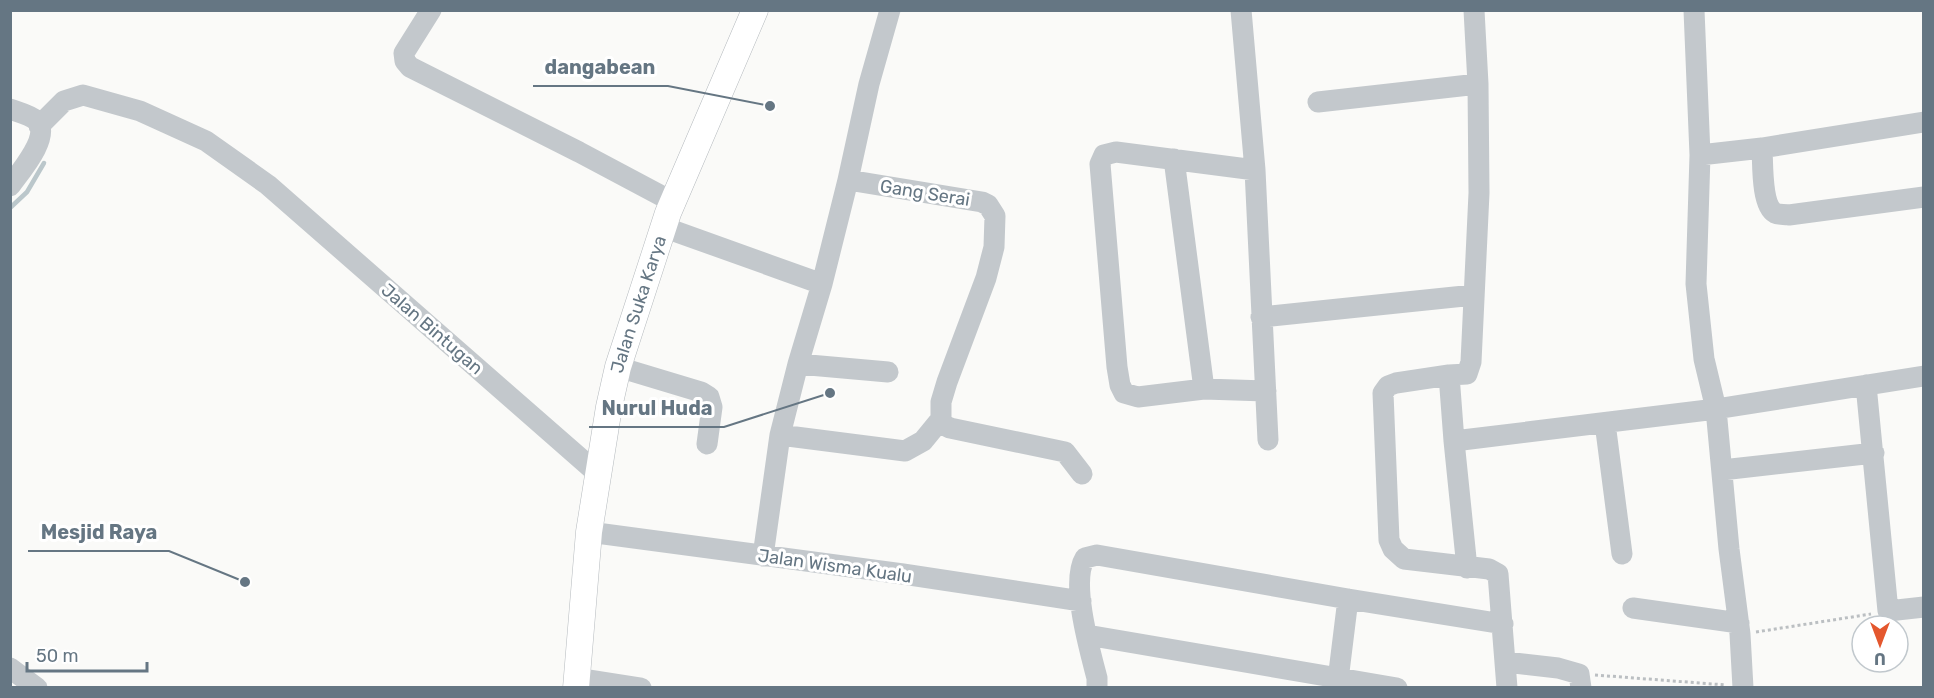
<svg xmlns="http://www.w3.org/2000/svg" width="1934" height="698" font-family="Rubik,sans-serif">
  <rect width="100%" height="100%" fill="#fafaf8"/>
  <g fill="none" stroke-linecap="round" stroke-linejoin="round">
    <path stroke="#bbc7cb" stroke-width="4.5" d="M10 208 27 192 44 163"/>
    <defs>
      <g id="major">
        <path id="s1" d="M576 688 589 532 609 407 618 367 668 213 755 10"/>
      </g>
    </defs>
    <use href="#major" stroke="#b5babe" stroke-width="27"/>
    <path stroke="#bbbfc2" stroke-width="3" stroke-dasharray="3 3" stroke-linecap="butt" d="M1756 632 1871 614
      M1595 675 1726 685"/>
    <path stroke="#c3c8cc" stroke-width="21" d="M431 10 404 53 405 61 410 67 579 152 673 202
      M890 10 869 84 848 180 982 202 988 205 995 216 994 247 986 278 947 382 941 402V419
      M1241 10 1255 170 1268 440
      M1694 10 1700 155 1696 284 1704 359 1716 409 1729 549 1740 634 1743 688
      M1318 102 1478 84
      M10 109C18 112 31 115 37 121 51 137 20 172 10 186
      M39 126 64 101 83 95 140 111 206 141 268 185 597 473
      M1762 148C1763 162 1761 205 1775 213 1779 215 1784 214 1789 215L1924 197
      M1700 155 1762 148 1924 122
      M1174 159 1204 389
      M1255 170 1116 152 1104 155 1100 164 1117 367 1120 385 1124 393 1138 397 1204 389 1266 391
      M663 227 822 284
      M1261 317 1474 295
      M798 364 888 372
      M618 367 701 392 709 397 712 407 707 444
      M1449 375 1396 383 1388 386 1383 393 1389 540 1393 549 1404 559 1489 569 1498 574 1507 688
      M1866 385 1888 611 1924 607
      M941 419 944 425 950 428 1065 452 1082 474
      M1605 423 1622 554
      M780 435 905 451 923 441 941 419
      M1454 441 1716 409 1924 376
      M1722 470 1874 453
      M589 532 903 574 1081 601
      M763 556 780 435 798 364 822 284 848 180
      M1467 568 1454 441 1449 375 1467 374 1471 362 1479 193 1478 84 1474 10
      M1633 608 1739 623
      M1087 635 1397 688
      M1506 662 1558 668 1579 674 1581 688
      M10 668 37 688
      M577 678 641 688
      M1097 688V678C1090 651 1070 582 1085 558L1097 555 1348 599 1503 624
      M1337 688 1348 599"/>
    <use href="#major" stroke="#fff" stroke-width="26"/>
  </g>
  <g text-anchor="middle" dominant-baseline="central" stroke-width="6" stroke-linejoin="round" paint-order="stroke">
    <g font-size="18" fill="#657683" stroke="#fff">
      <text transform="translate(925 193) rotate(9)">Gang Serai</text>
      <text stroke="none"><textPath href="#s1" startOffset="390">Jalan Suka Karya</textPath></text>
      <text transform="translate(432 329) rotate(41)">Jalan Bintugan</text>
      <text transform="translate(835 566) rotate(8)">Jalan Wisma Kualu</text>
    </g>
  </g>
  <path fill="none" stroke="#657683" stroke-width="2" d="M770 106L668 86H533M830 393L724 427H589M245 582L169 551H28"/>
  <g fill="#657683" stroke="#fff" stroke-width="2">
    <circle cx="770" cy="106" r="6"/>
    <circle cx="830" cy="393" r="6"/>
    <circle cx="245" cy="582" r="6"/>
  </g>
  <g font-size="20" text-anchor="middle" font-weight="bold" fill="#657683" stroke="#fff" stroke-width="6" stroke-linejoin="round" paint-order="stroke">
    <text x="600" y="74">dangabean</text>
    <text x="657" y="415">Nurul Huda</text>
    <text x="99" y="539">Mesjid Raya</text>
  </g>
  <rect width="1934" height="698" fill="none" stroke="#657683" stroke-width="24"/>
  <g transform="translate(1880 644) rotate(180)"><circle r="28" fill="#ffffff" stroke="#c1c8cd" stroke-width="1.5"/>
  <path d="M0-4.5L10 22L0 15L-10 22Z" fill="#e4572e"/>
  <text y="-9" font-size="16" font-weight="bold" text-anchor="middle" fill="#657683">U</text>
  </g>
  <path d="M27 662v9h120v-9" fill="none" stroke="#657683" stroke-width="3"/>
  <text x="36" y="662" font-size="18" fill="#657683" stroke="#ffffff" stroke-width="4.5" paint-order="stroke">50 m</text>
</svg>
